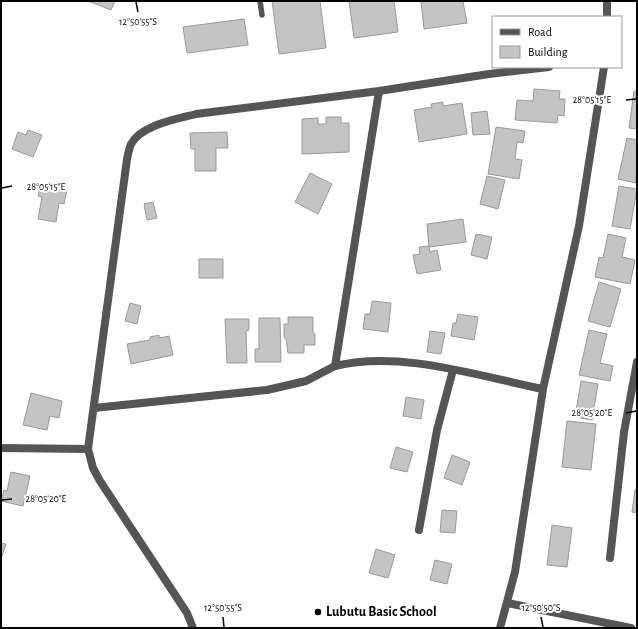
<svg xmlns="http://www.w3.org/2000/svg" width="638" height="629" font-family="'Alegreya Sans',sans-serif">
  <rect width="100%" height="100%" fill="#fff"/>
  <path fill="#c4c4c4" stroke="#999" d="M88 1H115L111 10Z
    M272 1H320L326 48 279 54Z
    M349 1H394L398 32 354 38Z
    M421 1H463L467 23 424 29Z
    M244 19 248 45 187 53 183 27Z
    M534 89 560 91 559 99H565L564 116 558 115 557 123 515 120 517 100 533 101Z
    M634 91H637V129L629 128Z
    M443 102V106L462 103 467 134 419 142 414 110 432 107 431 104Z
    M487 111 490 134 473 135 471 113Z
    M326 117H341V123H349V152L302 154V119L318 118V124H326Z
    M496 127 525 131 523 143 517 142 515 159 522 160 519 179 488 174Z
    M28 130 42 135 33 157 12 149 18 132 26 135Z
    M227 132 228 148H216V171H195V149H191L190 133Z
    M627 138 637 140 636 183 618 179Z
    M310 173 332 184 318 214 295 202Z
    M487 176 505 180 498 209 480 204Z
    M40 184 67 189 64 204 59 203 56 222 38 219 42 197 38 196Z
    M619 186 637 189 630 229 612 226Z
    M153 202 157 218 147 220 144 204Z
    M463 219 466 242 429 247 427 224Z
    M476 234 492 237 487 259 471 255Z
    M608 234 626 238 622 257 635 260 630 284 595 277 599 257 603 258Z
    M429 246 430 252 437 250 441 270 417 274 413 255 420 254 419 247Z
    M199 259H223V278H199Z
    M599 282 621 289 610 327 588 321Z
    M372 301 391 303 388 332 363 329 365 314H370Z
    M130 303 141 306 137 324 125 321Z
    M458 314 478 317 474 340 451 336 453 323H456Z
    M288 317H313V333L315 334V345H304V353H288L286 338H284V324H288Z
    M259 318H280L281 362H255V349H259Z
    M225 319H249V330L246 331 247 363H227Z
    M589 330 607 334 600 363 613 366 610 381 579 375Z
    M430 331 445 333 441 354 427 352Z
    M159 335V338L169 336 173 355 131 364 127 344 150 340V337Z
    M581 381 598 384 592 420 575 417Z
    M31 393 62 401 59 418 50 416 47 430 23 425Z
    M406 397 424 400 421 419 403 416Z
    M567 421 596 424 591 470 562 467Z
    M396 447 413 452 407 472 390 468Z
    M452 455 470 462 462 485 444 478Z
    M11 472 30 476 23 506 1 501 4 490 7 491Z
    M635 490H637V513L632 512Z
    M442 510 457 511 455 533 440 532Z
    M552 525 572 528 567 567 547 565Z
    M1 543 6 544 1 559Z
    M376 549 395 555 388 578 369 573Z
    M435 560 452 564 447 584 430 580Z"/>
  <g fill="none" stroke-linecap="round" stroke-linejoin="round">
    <path stroke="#555" stroke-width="5.5" d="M260 1 262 15"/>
    <path stroke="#555" stroke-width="8" d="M607 1V17
      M335 366C400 350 478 376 543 389
      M94 408 267 390 306 381 335 366 379 91
      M1 448 88 449 93 468 100 481 187 613 193 628
      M88 449 127 159C128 154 129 149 131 144 141 125 177 119 196 114L379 91 489 74 549 67
      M419 530 437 430 453 370
      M610 558 624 432 637 362
      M507 603 631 628
      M500 628 515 572 543 389 579 226 604 67"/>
  </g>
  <path fill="none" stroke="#000" stroke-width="1.5" d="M136 2 138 12M626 100 636 99M2 188 12 186M626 413 636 411M2 500 12 499M223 617 224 627M541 617 543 627"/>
  <circle fill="#000" stroke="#fff" stroke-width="1.5" cx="318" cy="612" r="4"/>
  <g text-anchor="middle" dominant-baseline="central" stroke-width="4" stroke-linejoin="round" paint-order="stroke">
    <g font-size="14" font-weight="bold" fill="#000" stroke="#fff" text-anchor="start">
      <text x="326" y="612">Lubutu Basic School</text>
    </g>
  </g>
  <g font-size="10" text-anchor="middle" fill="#000" stroke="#fff" stroke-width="4" stroke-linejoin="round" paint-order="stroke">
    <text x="138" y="25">12°50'55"S</text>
    <text x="592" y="103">28°05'15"E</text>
    <text x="46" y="190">28°05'15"E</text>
    <text x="592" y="416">28°05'20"E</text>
    <text x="46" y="502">28°05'20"E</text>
    <text x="223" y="611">12°50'55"S</text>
    <text x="541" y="611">12°50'50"S</text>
  </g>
  <rect width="638" height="629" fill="none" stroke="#000000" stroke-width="4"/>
  <rect x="492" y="16" width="130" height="52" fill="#ffffff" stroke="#999999"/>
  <rect x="500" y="29" width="20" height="6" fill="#555555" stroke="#999999"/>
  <text x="528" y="36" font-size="12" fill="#000000">Road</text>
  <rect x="500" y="46" width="20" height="12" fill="#c4c4c4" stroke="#999999"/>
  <text x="528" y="56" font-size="12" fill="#000000">Building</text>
</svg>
